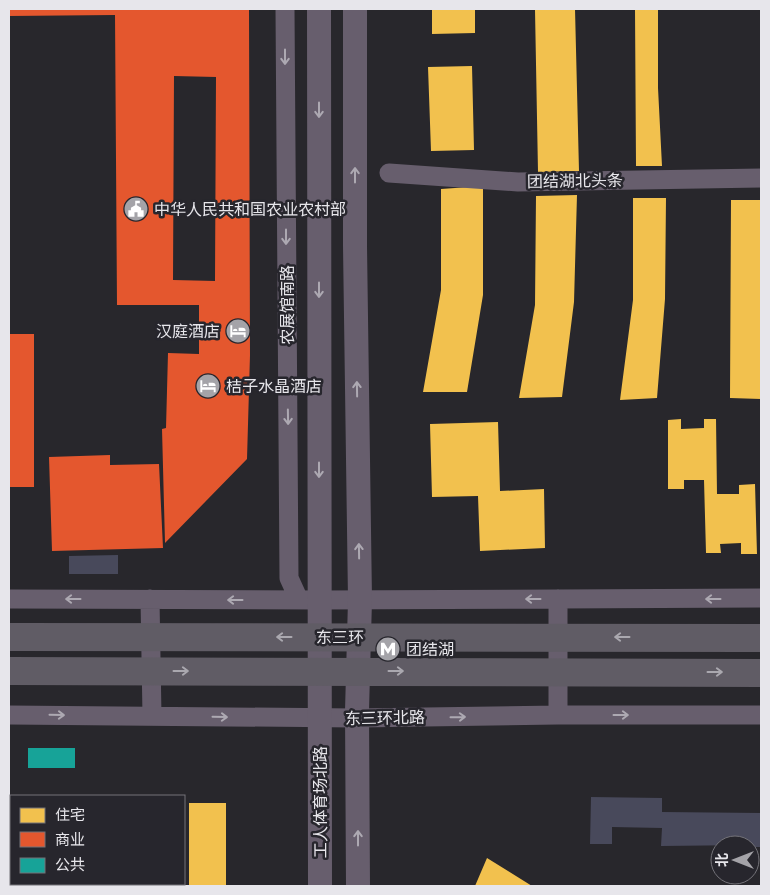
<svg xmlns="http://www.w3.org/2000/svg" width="770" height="895" font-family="Karla,'Noto Sans SC',sans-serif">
  <rect width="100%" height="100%" fill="#28272c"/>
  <path fill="#f2c14e" d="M432 9H475V33L432 34Z
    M571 9H575L579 171 538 172 535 10Z
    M635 10H658V88L662 166H636Z
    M472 66 474 150 431 151 428 67Z
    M483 186V295L467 392H423L441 290V189Z
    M577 195 574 302 562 397 519 398 535 305 536 196Z
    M633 198H666L665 299 657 398 620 400 633 300Z
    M731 200H761V399L730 398Z
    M681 419V429L704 428V419H716L717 494H739V485L755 484 757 554H741V543L720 544 721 553H706L704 480H684V489H668V420Z
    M498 422 500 491 544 489 545 548 480 551 478 496 432 497 430 424Z
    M189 803H226V886H189Z
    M9 805H11V884H41V886H9Z
    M487 858 532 886H475Z
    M92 884H136V886H92Z"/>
  <path fill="#e4572e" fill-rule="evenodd" d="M9 9H249L250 355 247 459 165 543 162 429 166 428 168 353 199 354V305H117L115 15 9 16ZM174 76 216 77 215 281 173 280Z
    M9 334H34V487H9Z
    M110 455V465L159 464 163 548 52 551 49 457Z"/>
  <path fill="#17a398" d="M28 748H75V768H28Z"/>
  <path fill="#48495b" d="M118 555V574H69V556Z
    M591 797 662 798V812L761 813V847H750V845L661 846 662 828 612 827V844H590Z"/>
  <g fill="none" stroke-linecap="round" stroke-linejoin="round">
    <path stroke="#675e6d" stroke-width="19" d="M285 9 289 578 299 600
      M389 173 518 182 761 178
      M9 599 319 600 761 598
      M150 599 152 716
      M558 599V715
      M9 715 357 718 558 715H761"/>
    <path stroke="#675e6d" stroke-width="24" d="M319 9 320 886
      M355 9V246L360 600 357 711 358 886"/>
    <path stroke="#605c65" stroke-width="28" d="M9 637 761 638
      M9 671 761 673"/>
  </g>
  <defs><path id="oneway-shaft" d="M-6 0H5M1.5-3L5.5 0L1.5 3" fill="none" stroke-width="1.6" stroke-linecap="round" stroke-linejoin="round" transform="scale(1.25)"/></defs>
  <g stroke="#ada9b2">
    <use href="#oneway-shaft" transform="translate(285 57) rotate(90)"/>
    <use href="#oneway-shaft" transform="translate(319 110) rotate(90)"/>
    <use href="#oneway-shaft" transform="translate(355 175) rotate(-90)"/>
    <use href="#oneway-shaft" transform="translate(286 237) rotate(90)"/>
    <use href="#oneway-shaft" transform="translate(319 290) rotate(90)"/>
    <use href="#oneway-shaft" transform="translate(357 389) rotate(-91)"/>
    <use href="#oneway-shaft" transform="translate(288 417) rotate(89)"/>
    <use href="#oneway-shaft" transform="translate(319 470) rotate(90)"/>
    <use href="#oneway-shaft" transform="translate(359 551) rotate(-91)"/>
    <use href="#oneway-shaft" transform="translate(73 599) rotate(-180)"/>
    <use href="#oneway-shaft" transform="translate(533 599) rotate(180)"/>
    <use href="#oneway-shaft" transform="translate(713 599) rotate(180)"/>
    <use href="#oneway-shaft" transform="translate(235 600) rotate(-180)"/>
    <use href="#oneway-shaft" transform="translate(57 715) rotate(1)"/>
    <use href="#oneway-shaft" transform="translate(621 715)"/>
    <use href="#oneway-shaft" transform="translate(220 717) rotate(1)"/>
    <use href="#oneway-shaft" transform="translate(458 717) rotate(-1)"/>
    <use href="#oneway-shaft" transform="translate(358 838) rotate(-90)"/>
  </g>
  <g stroke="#aaa8af">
    <use href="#oneway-shaft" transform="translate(284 637) rotate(180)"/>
    <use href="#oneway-shaft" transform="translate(622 637) rotate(180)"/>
    <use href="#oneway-shaft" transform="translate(181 671)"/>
    <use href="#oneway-shaft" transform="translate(396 671)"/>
    <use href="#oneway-shaft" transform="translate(715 672)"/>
  </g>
  <defs>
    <symbol id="civic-disc" viewBox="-11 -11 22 22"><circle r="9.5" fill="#a4a3a8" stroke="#27262d"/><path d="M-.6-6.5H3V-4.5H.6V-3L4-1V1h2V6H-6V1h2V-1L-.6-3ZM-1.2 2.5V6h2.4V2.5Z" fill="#fff"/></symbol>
    <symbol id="hotel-disc" viewBox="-11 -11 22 22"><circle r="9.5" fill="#a4a3a8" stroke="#27262d"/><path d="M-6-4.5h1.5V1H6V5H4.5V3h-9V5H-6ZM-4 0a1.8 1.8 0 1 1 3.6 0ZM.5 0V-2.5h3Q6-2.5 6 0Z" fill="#fff"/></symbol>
    <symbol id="metro-disc" viewBox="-11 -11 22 22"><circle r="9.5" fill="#a4a3a8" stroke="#27262d"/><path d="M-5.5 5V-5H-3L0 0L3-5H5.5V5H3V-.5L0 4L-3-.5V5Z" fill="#fff"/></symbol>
  </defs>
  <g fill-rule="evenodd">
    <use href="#civic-disc" x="122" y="195" width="28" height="28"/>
    <use href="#hotel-disc" x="224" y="317" width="28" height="28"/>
    <use href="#hotel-disc" x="194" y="372" width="28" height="28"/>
    <use href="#metro-disc" x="374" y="635" width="28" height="28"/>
  </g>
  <g text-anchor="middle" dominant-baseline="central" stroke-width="5" stroke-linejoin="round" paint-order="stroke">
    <g font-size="16" fill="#e7e6eb" stroke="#27262d">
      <text transform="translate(575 181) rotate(-1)">团结湖北头条</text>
      <text transform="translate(287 305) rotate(-90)">农展馆南路</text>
      <text x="340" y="637">东三环</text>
      <text transform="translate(385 718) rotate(-1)">东三环北路</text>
      <text transform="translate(320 802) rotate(-90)">工人体育场北路</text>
    </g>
    <g font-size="16" fill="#e7e6eb" stroke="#27262d" text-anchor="start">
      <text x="154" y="209">中华人民共和国农业农村部</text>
      <text x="220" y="331" text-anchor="end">汉庭酒店</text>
      <text x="226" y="386">桔子水晶酒店</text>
      <text x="406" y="649">团结湖</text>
    </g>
  </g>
  <rect width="770" height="895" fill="none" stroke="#e7e6eb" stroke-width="20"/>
  <rect x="10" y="795" width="175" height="90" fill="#27262d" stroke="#747379"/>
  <rect x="20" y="808" width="25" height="15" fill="#f2c14e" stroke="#747379"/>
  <text x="55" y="820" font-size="15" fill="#e7e6eb">住宅</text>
  <rect x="20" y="832" width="25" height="15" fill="#e4572e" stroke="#747379"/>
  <text x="55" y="845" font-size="15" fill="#e7e6eb">商业</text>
  <rect x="20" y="858" width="25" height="15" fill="#17a398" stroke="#747379"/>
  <text x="55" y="870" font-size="15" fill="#e7e6eb">公共</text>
  <g transform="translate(735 860) rotate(270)"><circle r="24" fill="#27262d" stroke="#747379"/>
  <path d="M0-4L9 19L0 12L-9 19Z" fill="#a4a3a8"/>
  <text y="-8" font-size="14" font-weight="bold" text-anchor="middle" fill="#e7e6eb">北</text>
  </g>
</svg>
